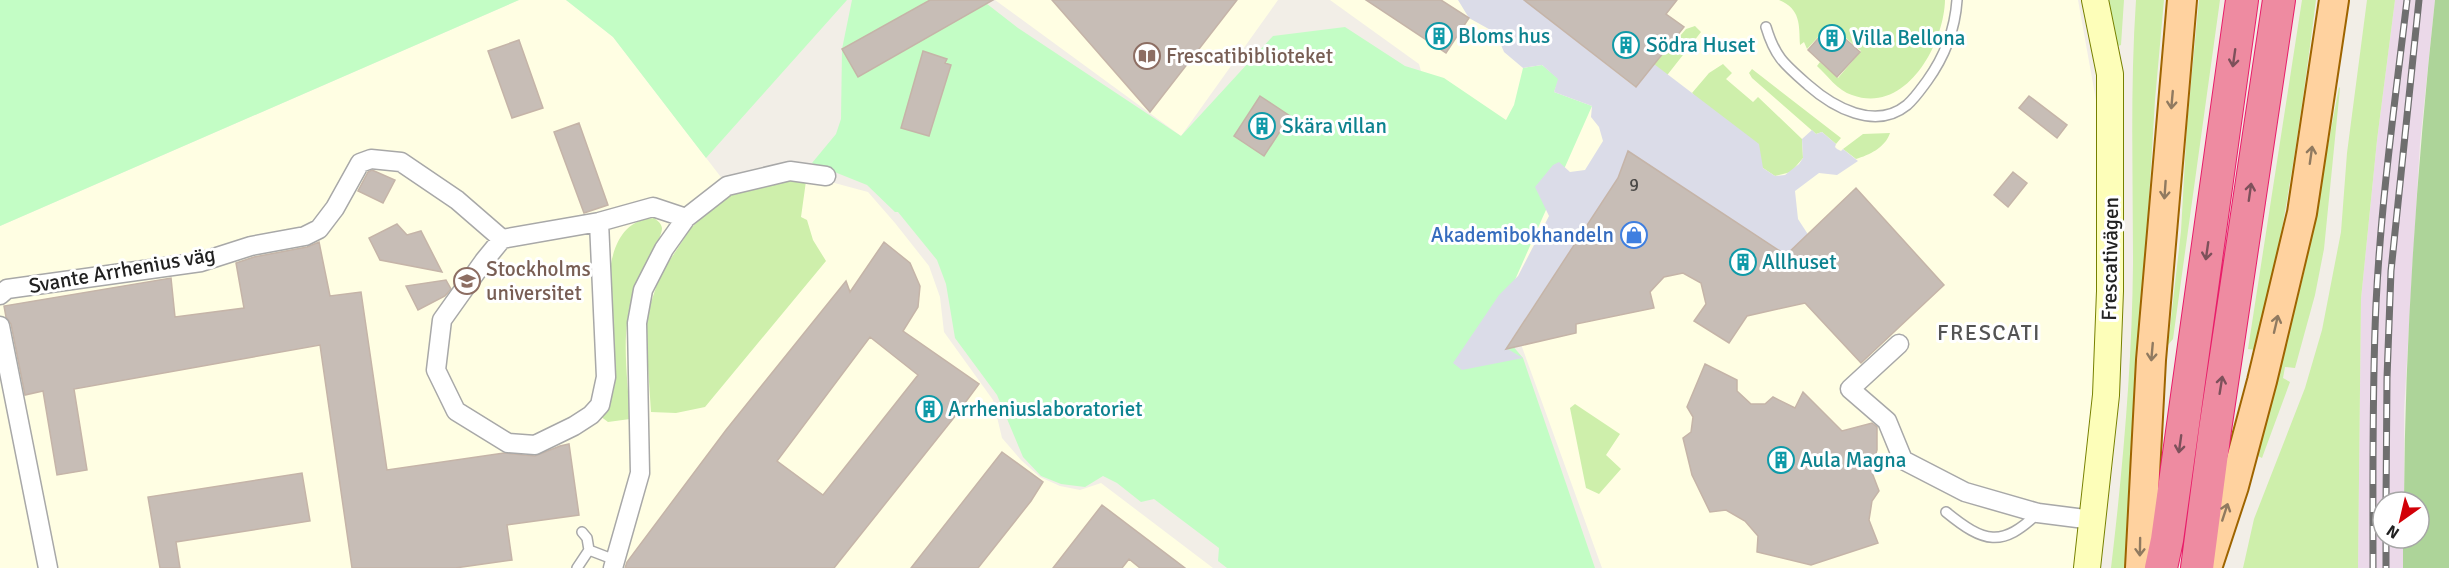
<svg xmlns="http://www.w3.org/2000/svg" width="2449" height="568" font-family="Signika,sans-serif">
  <rect width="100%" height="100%" fill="#f2eee7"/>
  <path fill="#ebd9e9" d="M2395 0H2435L2420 143 2404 410V502H2383V538H2403V568H2358L2361 299 2377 140Z"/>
  <path fill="#fffee3" d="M519 0H566L613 37 727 185 790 171 868 192 895 223 929 266 940 297 944 332 993 400 1002 438 1021 460 1040 477 1060 486 1080 490 1101 483 1213 568H0V226Z
    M995 0H1278L1181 136Z
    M1330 0H2078L2111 184 2080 568H1602L1471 206 1432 111 1419 64Z"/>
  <path fill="#ceefab" d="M1779 0H1945C1944 44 1906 115 1852 95 1838 91 1827 75 1817 66L1820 62 1838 78 1861 51 1830 24 1807 49 1804 42 1800 45C1799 25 1801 9 1779 0Z
    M2107 0H2124L2121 45 2118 46Z
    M2136 0H2164L2155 100 2128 547 2125 568H2111C2123 467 2132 365 2133 264 2133 176 2130 88 2136 0Z
    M2199 0H2220L2173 339 2168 345 2181 231 2187 125Z
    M2302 0H2316C2304 94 2291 188 2272 280 2267 305 2260 327 2255 350L2248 349Z
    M2367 0H2395L2377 140 2361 299 2358 568H2243L2254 519 2305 388 2322 330 2341 232 2347 153Z
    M1695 26 1701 32 1650 97 1636 87 1678 34 1680 36 1686 29Z
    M1723 64 1732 73 1726 79 1753 102 1758 97 1802 139 1803 158 1791 172 1775 176 1763 168 1692 93 1709 73Z
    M1752 69 1841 138 1836 144 1822 132 1816 134 1752 78 1749 73Z
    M2339 87 2340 88 2324 249 2315 295 2295 368 2285 367 2283 378 2290 382 2262 458 2258 456 2304 273Z
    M1890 133C1885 148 1869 155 1856 159L1843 149 1863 134Z
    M783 180 806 181 801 217 807 220 813 240 826 261 705 407 676 413 651 412 645 321 660 275 691 228 711 209 736 192Z
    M654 218C658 221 661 223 662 228 663 237 637 281 633 295 620 334 628 379 630 419L608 422 600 416C605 409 611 400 613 392 615 385 613 376 612 369 611 327 591 221 654 218Z
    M1575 404 1620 434 1606 455 1621 469 1599 494 1586 488 1570 408Z"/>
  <path fill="#add499" d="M2435 0H2449V568H2403V538H2419V502H2404C2405 334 2417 167 2435 0Z"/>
  <path fill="#c3fdc5" d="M0 0H519L0 226Z
    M566 0H847L706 158 613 37Z
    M852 0H982L1018 28 1181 136 1273 36 1345 27 1405 66 1444 78 1506 120 1514 105 1523 68 1542 65 1559 79 1554 92 1592 106 1495 325 1523 358 1595 568H1227L1218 561 1219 548 1154 499 1141 502 1117 483 1103 476 1085 487 1061 484 1041 476 1023 457 997 395 955 338 946 284 937 260 898 212H895L867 185 812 163 836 134 841 119 842 49Z"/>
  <path fill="#dbdce8" d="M1458 0H1524L1635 87 1654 64 1759 144 1763 168 1775 176 1785 175 1799 164 1803 158 1802 139 1812 130 1816 134 1822 132 1836 144 1835 147 1837 149 1841 151 1843 149 1858 161 1837 175 1819 173 1795 191 1798 219 1809 236 1792 250 1782 252 1628 151 1618 178 1506 348 1523 358 1462 370 1453 363 1499 295 1518 276 1549 216 1535 187 1553 165 1559 162 1570 172 1585 170 1603 141 1599 127 1591 117 1592 106 1554 92 1558 79 1542 65 1523 68 1504 52 1496 33 1469 18Z"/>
  <path fill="#c7bdb6" stroke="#c5b4a8" stroke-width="1.5" fill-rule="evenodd" d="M930 0H993L858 77 842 49Z
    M1052 0H1237L1150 112Z
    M1366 0H1441L1469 18 1446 53Z
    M1524 0H1677L1666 14 1684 27 1636 87Z
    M1830 25 1860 52 1837 77 1808 50Z
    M519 40 543 108 512 118 488 51Z
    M923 51 947 59 945 63 951 65 929 136 901 128Z
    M1260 96 1290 116 1264 156 1234 136Z
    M2029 96 2067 125 2057 138 2019 108Z
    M579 123 608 205 584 213 554 132Z
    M1628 151 1786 255 1856 188 1944 285 1861 363 1805 303 1747 316 1729 343 1694 321 1706 304 1701 283 1683 273 1664 277 1650 292 1654 308 1576 324V333L1506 349 1618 178Z
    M372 170 395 180 383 203 358 191 368 172Z
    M2013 172 2027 183 2008 207 1994 195Z
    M397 224 407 235 421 231 442 272 380 260 369 238Z
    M319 242 330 296 361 292 387 470 504 453 535 456 560 446 569 444 579 515 507 525 512 560 455 568H352L320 345 74 389 87 470 57 475 43 391 25 395 11 324 6 317 4 306 171 278 175 317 244 308 236 263 254 257 307 247Z
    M884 242 910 263 920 286 918 307 903 331 979 384 956 415 834 568H625L627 562 726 430 846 281 850 292ZM870 337 918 375 823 495 777 461Z
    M446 280 451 289 445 296 418 310 406 286Z
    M1705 364 1737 380V391L1751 404H1765L1773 397 1795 408 1803 392 1842 431 1872 423 1877 427V450L1871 470 1879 491 1872 501 1869 520 1878 543 1811 565 1757 552 1758 536 1745 521 1726 510 1710 512 1692 475 1683 438 1691 432 1693 417 1687 407Z
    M1002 452 1043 482 1031 501 978 568H911Z
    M302 473 310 521 176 542 180 568H160L148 497Z
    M1102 505 1185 568H1140L1129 559 1122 568H1053Z"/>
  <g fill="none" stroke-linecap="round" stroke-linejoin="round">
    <defs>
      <path id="lane" d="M1766 27C1775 57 1784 64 1808 85 1833 107 1875 131 1907 105 1915 98 1921 89 1927 81 1945 56 1955 30 1957 0
        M1946 512C1984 543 2002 548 2038 513
        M582 532 587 538 589 550
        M577 568 589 550 615 560"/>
      <path id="street" d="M599 222 606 377 600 405 591 415 574 426 535 445 508 443 456 411 436 370 442 320 484 261 502 239 599 222 653 207 686 218
        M0 295 7 289 201 262 251 246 305 236 319 229 335 208 360 163 371 159 401 162 457 200 502 239
        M0 326 48 568
        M1899 344 1850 389 1887 421 1903 460 1965 492 2038 513 2093 520
        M613 568 640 473 637 323 643 290 664 249 686 218 727 186 790 171 826 176"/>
      <path id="secondary" d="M2087 568 2106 395 2110 291V74L2095 0"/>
      <path id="primary" d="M2140 568 2151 360 2182 0
        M2207 568 2234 486 2262 381 2302 213 2334 0"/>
      <path id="highway" d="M2161 568 2167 540 2242 0
        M2197 568 2215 430 2279 0"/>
    </defs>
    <use href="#lane" stroke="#a8a8a8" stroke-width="12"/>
    <use href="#street" stroke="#a8a8a8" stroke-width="21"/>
    <use href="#secondary" stroke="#778000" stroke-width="28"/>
    <use href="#primary" stroke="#9e6400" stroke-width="32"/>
    <use href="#highway" stroke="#e81c69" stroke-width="34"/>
    <use href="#lane" stroke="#fff" stroke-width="9"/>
    <use href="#street" stroke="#fff" stroke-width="18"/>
    <use href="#secondary" stroke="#fdfeb9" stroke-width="26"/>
    <use href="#primary" stroke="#ffd29f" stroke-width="28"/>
    <use href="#highway" stroke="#ee8ba1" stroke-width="32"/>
    <defs>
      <path id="rail" d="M2386 502 2387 378 2391 271 2419 0
        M2386 538V568
        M2373 568C2373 480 2372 392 2376 304 2381 202 2395 101 2407 0"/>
    </defs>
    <use href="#rail" stroke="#6f6f6f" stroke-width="7"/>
    <use href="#rail" stroke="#fff" stroke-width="4.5" stroke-dasharray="14" stroke-linecap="butt"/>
  </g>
  <defs><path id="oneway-shaft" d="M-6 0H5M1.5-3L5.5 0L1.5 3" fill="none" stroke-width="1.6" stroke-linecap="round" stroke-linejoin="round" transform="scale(1.5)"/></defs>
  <g stroke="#7d515b">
    <use href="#oneway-shaft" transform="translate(2234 58) rotate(98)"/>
    <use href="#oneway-shaft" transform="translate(2250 192) rotate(-82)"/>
    <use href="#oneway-shaft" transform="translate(2207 251) rotate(98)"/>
    <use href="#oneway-shaft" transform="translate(2221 385) rotate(-81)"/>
    <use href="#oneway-shaft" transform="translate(2180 444) rotate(98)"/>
  </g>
  <g stroke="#907a60">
    <use href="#oneway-shaft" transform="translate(2172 100) rotate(95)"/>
    <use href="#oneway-shaft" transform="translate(2311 155) rotate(-82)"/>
    <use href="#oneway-shaft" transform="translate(2165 190) rotate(94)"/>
    <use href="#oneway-shaft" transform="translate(2276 324) rotate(-77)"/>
    <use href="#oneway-shaft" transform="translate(2152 352) rotate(95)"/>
    <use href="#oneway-shaft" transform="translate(2225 512) rotate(-72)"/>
    <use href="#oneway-shaft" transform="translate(2140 547) rotate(91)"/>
  </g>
  <defs>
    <symbol id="building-ring" viewBox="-11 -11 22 22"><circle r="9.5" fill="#fff" stroke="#0f9aa8" stroke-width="1.5"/><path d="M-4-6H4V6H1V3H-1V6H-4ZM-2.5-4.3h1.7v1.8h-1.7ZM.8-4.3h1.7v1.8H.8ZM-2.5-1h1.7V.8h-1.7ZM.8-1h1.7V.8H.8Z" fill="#0f9aa8"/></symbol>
    <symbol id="library-ring" viewBox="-11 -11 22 22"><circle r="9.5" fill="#fff" stroke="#8d6e63" stroke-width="1.5"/><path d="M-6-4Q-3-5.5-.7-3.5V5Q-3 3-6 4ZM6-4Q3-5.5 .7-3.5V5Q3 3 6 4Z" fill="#8d6e63"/></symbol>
    <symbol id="shop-ring" viewBox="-11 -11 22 22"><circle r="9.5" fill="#fff" stroke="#3f7fe0" stroke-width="1.5"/><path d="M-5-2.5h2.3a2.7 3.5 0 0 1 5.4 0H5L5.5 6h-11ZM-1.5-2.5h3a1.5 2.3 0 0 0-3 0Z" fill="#3f7fe0"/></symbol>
    <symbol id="university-ring" viewBox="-11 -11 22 22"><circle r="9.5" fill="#fff" stroke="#8d6e63" stroke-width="1.5"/><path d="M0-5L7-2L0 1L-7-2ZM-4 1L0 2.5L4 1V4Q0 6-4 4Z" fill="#8d6e63"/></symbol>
  </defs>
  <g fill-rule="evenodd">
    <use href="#building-ring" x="1424" y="21" width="30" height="30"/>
    <use href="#building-ring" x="1817" y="23" width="30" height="30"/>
    <use href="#building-ring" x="1611" y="30" width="30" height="30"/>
    <use href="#library-ring" x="1132" y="41" width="30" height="30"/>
    <use href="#building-ring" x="1247" y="111" width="30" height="30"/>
    <use href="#shop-ring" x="1619" y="220" width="30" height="30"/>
    <use href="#building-ring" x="1728" y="247" width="30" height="30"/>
    <use href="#university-ring" x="452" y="266" width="30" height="30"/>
    <use href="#building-ring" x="914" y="394" width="30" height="30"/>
    <use href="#building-ring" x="1766" y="445" width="30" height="30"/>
  </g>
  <g text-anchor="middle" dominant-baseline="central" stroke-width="6" stroke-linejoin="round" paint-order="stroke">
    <g font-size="18" fill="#4a4846">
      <text x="1634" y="185">9</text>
    </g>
    <g font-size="21" fill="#0d838f" stroke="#fff" text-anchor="start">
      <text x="1458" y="36">Bloms hus</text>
      <text x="1852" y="38">Villa Bellona</text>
      <text x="1646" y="45">Södra Huset</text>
      <text x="1282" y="126">Skära villan</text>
      <text x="1762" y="262">Allhuset</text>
      <text x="948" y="409">Arrheniuslaboratoriet</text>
      <text x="1800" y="460">Aula Magna</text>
    </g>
    <g font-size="21" fill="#785e54" stroke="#fff" text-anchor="start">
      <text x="1166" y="56">Frescatibiblioteket</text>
      <text x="486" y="269">Stockholms<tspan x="486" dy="24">universitet</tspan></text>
    </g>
    <g font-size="21" fill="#366cbe" stroke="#fff" text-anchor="end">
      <text x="1614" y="235">Akademibokhandeln</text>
    </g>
    <g font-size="21" fill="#212121" stroke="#fff">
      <text transform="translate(2110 259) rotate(-89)">Frescativägen</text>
      <text transform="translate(122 270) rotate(-10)">Svante Arrhenius väg</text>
    </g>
    <g font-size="22" letter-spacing="1.5" fill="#545454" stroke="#fff">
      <text x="1989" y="332">FRESCATI</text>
    </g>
  </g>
  <g transform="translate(2401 520) rotate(214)"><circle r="28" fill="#ffffff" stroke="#a6a6a6" stroke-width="1.5"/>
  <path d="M0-4.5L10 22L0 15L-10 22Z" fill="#d20008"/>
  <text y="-9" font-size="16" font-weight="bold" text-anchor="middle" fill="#212121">N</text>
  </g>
</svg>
